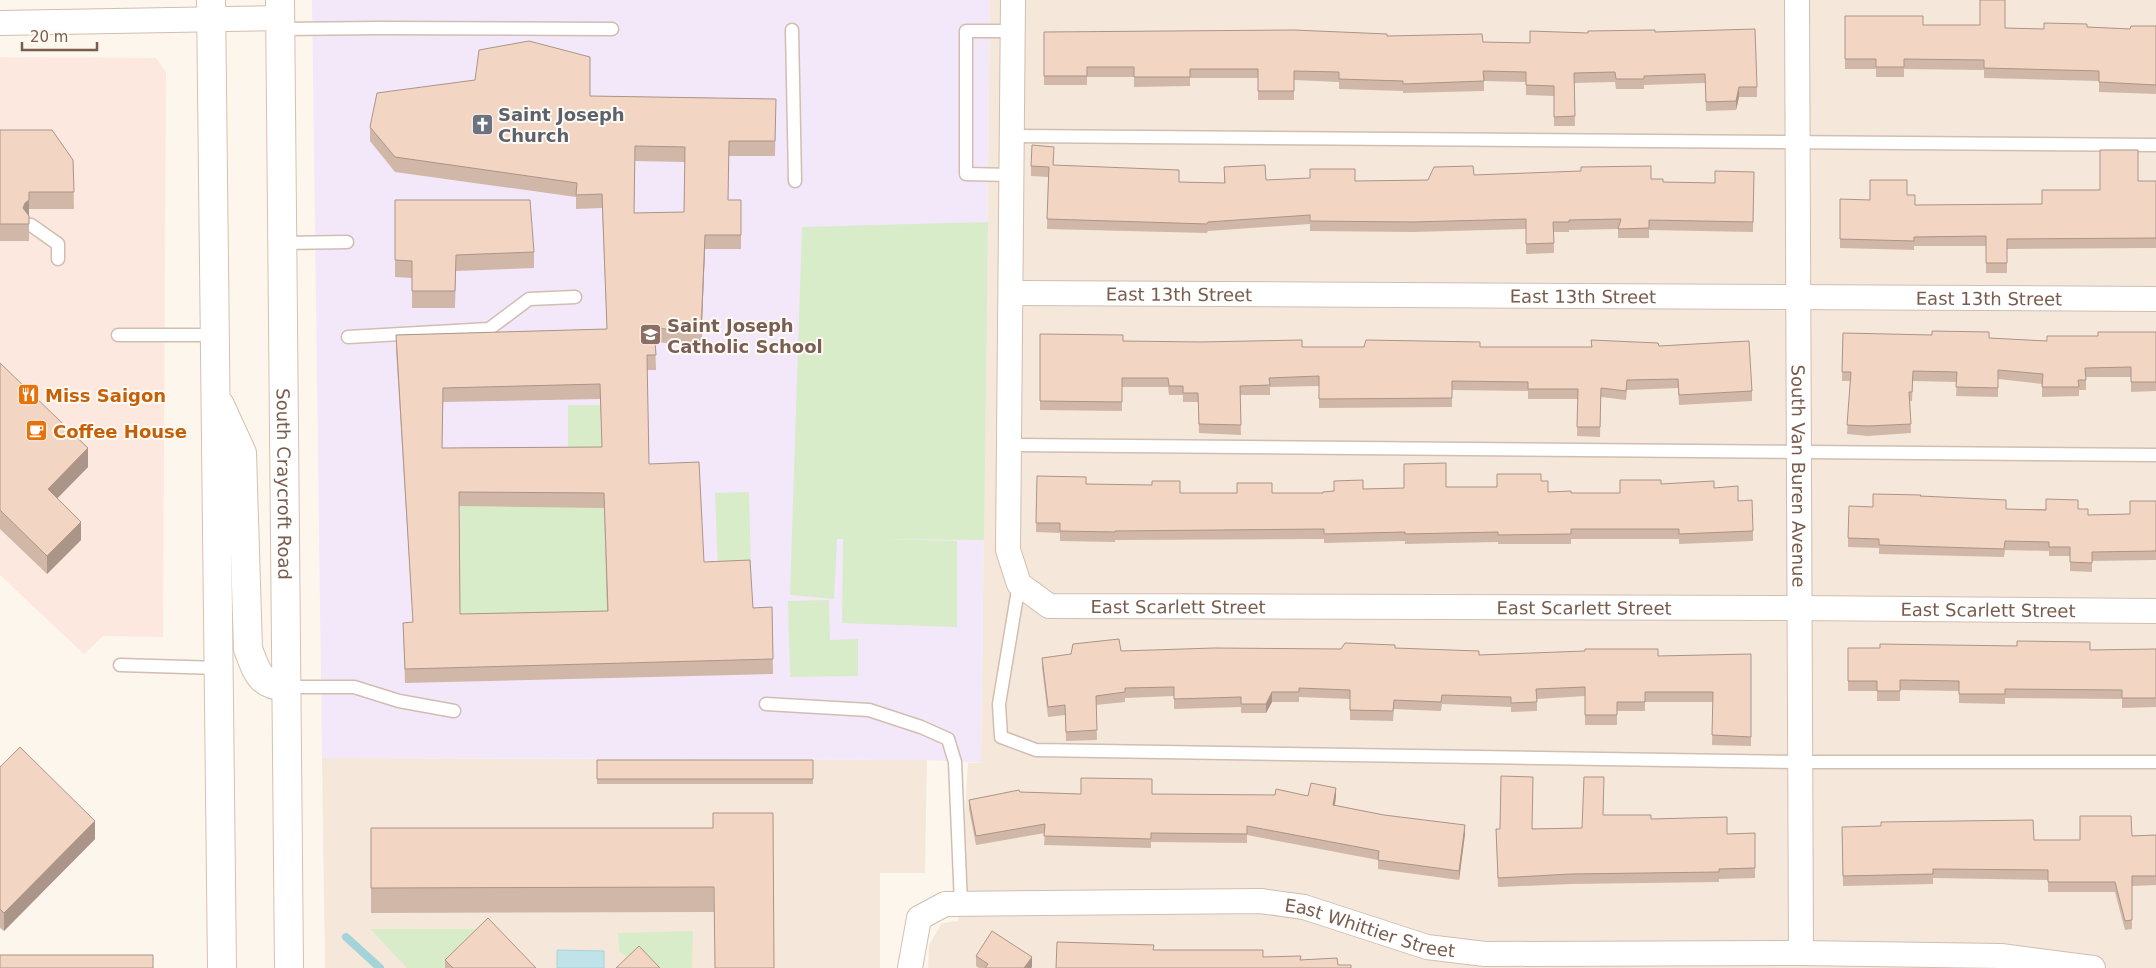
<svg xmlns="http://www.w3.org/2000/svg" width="2156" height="968" font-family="'DejaVu Sans',sans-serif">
  <rect width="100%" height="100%" fill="#fdf6ec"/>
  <path fill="#f5e8da" d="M990 0H2156V968H928L929 945 942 923 958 921 968 763H981Z
    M322 758 927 760 925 873H880V968H325Z"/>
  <path fill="#fde8e0" d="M0 57 156 58 166 72 163 637 103 636 84 654 0 575Z"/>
  <path fill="#f3e8fa" d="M312 0H990L981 763 927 760 322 758Z"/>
  <path fill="#d8ecc9" d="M988 222 984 540 881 539 957 541V627L842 623 843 539H837L834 599 790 595 802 227Z
    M568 405H600L608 626 460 628V506L572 507 568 461Z
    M749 492 751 568 718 570 715 493Z
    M829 600 830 640 858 639V676L790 677 788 601Z
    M370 929H476L450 968H407Z
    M693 931 692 968H639L619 951 618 933Z"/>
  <path fill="#bfe3e8" stroke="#a5d3da" d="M557 950 604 951V968H557Z"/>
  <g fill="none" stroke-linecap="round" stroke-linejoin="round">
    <path stroke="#a5d3da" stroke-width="8" d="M346 937 380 968"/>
    <defs>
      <path id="service" d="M280 29 380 28 612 29
        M792 30 795 181
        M1011 136 2156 145
        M1011 175 966 174V31H1012
        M31 225 58 244V259
        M282 243 347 242
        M118 335H215
        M348 337 489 329 529 299 575 297
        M1009 445 2156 455
        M1019 584 999 704 1001 737 1036 750 1800 762H2156
        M120 665 219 668
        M286 687H354L399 701 454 711
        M766 704 869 710 921 727 948 739 955 762 961 904"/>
      <g id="minor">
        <path id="s1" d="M1013 0 1008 550 1019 584 1049 606 1798 608 2156 611"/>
        <path id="s2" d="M1797 0 1801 953"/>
        <path d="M0 23 279 18"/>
        <path id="s3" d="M1011 293 2156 299"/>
        <path id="s4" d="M910 968 919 918 945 904 1261 901 1304 907 1427 947 1485 954 1801 953 2001 956 2093 968"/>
      </g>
      <g id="secondary">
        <path d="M211 0 222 968"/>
        <path id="s5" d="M280 0 289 968"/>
        <path d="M220 405 242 453 248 649C257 672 259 685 286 687"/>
      </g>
    </defs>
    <use href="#service" stroke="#d1beb0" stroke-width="15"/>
    <use href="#minor" stroke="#d1beb0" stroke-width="26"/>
    <use href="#secondary" stroke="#d6c0b0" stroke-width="30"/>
    <use href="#service" stroke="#fff" stroke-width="12"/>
    <use href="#minor" stroke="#fff" stroke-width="24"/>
    <use href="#secondary" stroke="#fff" stroke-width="28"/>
  </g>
  <path fill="#d1b7a8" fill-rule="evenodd" d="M1845 16 1923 25H1980L2005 28 2044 29 2087 27 2130 29 2156 26V94L2099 92V81L1984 78V70L1904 69V77H1876V69H1845Z
    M1044 32 1387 36 1483 42 1530 43 1588 33 1655 32 1757 87V97H1739L1736 110 1706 111 1705 83 1644 85V89H1616L1615 82 1574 83 1575 126H1554V96L1526 95V82L1484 81V91L1403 93V91L1339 89V82L1294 80V100H1258V78H1190V86L1134 87V77H1087V85H1044Z
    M590 96 776 99 775 156H729L728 200H741V249H705L701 346 655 342 656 370H647L649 464 704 562 753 608 772 607 773 674 405 683 403 623 413 622 396 349V335L607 329 602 208 576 209V197L395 172 370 141V127ZM635 161 685 162 684 212 634 213ZM600 399 602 447 442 448 443 402ZM459 506 604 508 607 611 460 614Z
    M0 130 73 160 74 209H29V241H0Z
    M1054 156 1053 165 1179 182 1224 183V167L1266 180 1355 181 1428 180 1474 175 1651 179 1663 182 1715 183 1754 172 1753 232 1649 230V238H1618V229L1569 230V232H1554V253L1526 254V229L1412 232 1310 231V224L1208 231 1207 233 1047 229 1048 177 1031 176V166Z
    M2138 181H2156V248L2007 249V273H1986V246H1914V250L1840 248V199L1870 200 1907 195 1915 205 2042 204Z
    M395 200 534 252V268L456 271 455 308H412V278L395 277Z
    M2156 332V391L2131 392V377H2086V390H2079V396L2042 397V384L1998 379V397L1956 396 1957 382 1913 381 1912 401H1910L1911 433 1868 436 1847 434 1850 381H1842L1843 333 1989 338 2047 341Z
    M1040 334 1123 341 1302 347H1591V340L1659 346 1752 391V401L1679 405 1678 388 1627 390 1626 400 1601 397 1600 437 1577 436 1578 399H1528V391L1452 390V407L1319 408V386L1270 387V395H1240L1241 435 1199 433 1198 402H1183V395H1169L1168 387H1122V411L1040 410Z
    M0 363 88 467 57 498 81 540 47 574 0 529Z
    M1037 476 1086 484 1180 493H1323L1363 489 1446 487H1497L1541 481 1548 492 1571 493H1620L1661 484 1714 488 1738 501 1753 531V541L1679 544V539H1571V544H1498V542L1405 544V541L1324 543V539L1115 540V542L1060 541V533L1036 532Z
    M1920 496 2006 509H2078L2088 515 2130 514 2156 501V560L2092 561V572L2070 571V556H2049V551L2005 550 2004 557 1879 554V548L1848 547V538L1873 507Z
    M1395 648 1479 655 1658 656 1751 654V746L1712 745 1713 702H1645V711H1617V725H1585V696L1537 699V711L1511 712V707L1442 704 1441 711 1394 709 1393 721 1350 720V699L1299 697V702H1272L1266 713H1241V707L1174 709V696L1125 698V702L1096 705 1097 740 1066 741 1065 715 1048 717 1042 667V658L1121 651 1341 649Z
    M1848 648 2090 650 2156 649V707L2122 708V699L2005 698V704L1959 703V691L1900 690V701H1877V691H1848Z
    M597 760H813V784H597Z
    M0 767 95 839 4 931 0 928Z
    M1020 792 1081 794 1308 796 1336 797 1335 805 1465 834 1459 880 1378 869V860L1247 835V843L1151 842V848L1044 845 1045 833 976 845 969 809V800Z
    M1603 815 1651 819 1727 834 1755 833V878L1719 879V882L1571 884 1498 887 1496 829 1582 828Z
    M1842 827 2034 840H2080L2132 836 2156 835V885L2132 886V929L2125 930 2115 892H2048V880L1933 878V884L1843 886Z
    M371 828H713L714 912 371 913Z
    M976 956 1032 967 1031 968H979L976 966Z
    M445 960 536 968H445Z"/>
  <path fill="#aa9588" d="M1739 87V97L1736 110V101Z
    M29 200V217L25 220 23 225V208L25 203Z
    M705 235V249L701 346V332Z
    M88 448V467L48 508V489Z
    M81 522V540L47 574V556Z
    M1272 692V702L1266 713V704Z
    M1336 788V797L1333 814V805Z
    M95 821V839L4 931V913Z
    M1465 825V834L1459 880V871Z
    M1032 957V967L1031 968H1024Z"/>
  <path fill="#f3d5c3" stroke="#aa9588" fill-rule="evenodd" d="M1980 0H2005V28L2044 29V23L2087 24V27L2130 29 2131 26H2156V85L2099 82V71L1984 68V60L1904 59V67H1876V59H1845V16H1923V25H1980Z
    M1755 29 1757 87H1739L1736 101 1706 102 1705 74 1644 76V79H1616L1615 72 1574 73 1575 116 1554 117V86L1526 85V72L1483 71 1484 81 1403 84V81L1339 79V72L1294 71V91H1258V69H1190V77H1134V67H1087V76H1044V32L1294 30 1387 34V36L1482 34 1483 42 1530 43V31L1588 33V31L1655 30V32Z
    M529 41 590 57V96L776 99 775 141H729L728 200H741V235H705L701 332 654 328 656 355H647L649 464 699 462 704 562 750 560 753 608 772 607 773 659 405 669 403 623 413 622 396 335 607 329 602 194 576 195 577 183 395 157 370 127 377 93 475 80 479 50ZM635 146 685 147 684 212 634 213ZM600 384 602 447 442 448 443 388ZM459 492 604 493 608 611 460 614Z
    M0 130H52L73 160 74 192H29V200L25 203 23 208 29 216V224H0Z
    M1032 145 1054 147 1053 165 1179 170V182L1225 183 1224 167 1265 165 1266 180 1310 178V169H1355V181L1428 180 1434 167 1473 166 1474 175 1581 171V167L1651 166V179H1663V182L1715 183V171L1754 172 1753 222 1649 220V228L1618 229 1621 219 1569 220V222H1553L1554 243 1526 244V219L1412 222 1310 221V215L1208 222 1207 224 1047 219 1049 167 1031 166Z
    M2100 150H2138V181H2156V238L2007 239V263H1986V236L1914 237V241L1840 239V199L1870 200V180H1907V195H1915V205L2042 204V190H2100Z
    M395 200H530L534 252 456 255 455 291H412V261L395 260Z
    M1932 331 1989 332V338L2047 341V336H2098V332H2156V382H2131V367L2085 368 2086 380H2078L2079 387H2042L2043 374 1998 370V388L1956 387 1957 372 1913 371 1912 392H1909L1911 424 1868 426 1847 425 1851 372H1842L1843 333 1932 335Z
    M1040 334 1123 335V341L1200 342 1302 340V347H1364L1366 340 1480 342V347H1592L1591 340 1658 343 1659 346 1749 341 1752 391 1679 395 1678 379 1627 380 1626 391 1601 388 1600 427H1577L1578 389H1528V382L1452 381V398L1319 399V376L1269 378 1270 385 1240 386 1241 425 1199 424 1198 393H1183V386H1169L1168 378H1122V402L1040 401Z
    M0 363 88 448 48 489 81 522 47 556 0 510Z
    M1446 463V487H1497V474H1541V481H1548V492L1571 491V493H1620V480H1661V484L1714 481V488L1738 486V501L1752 500 1753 531 1679 534V529H1571V534L1498 535V532L1405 534V532L1324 534V529L1115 531V532L1060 531V523H1036L1037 476 1086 477V484L1152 485V481H1180V493H1237V483H1272V493H1323V492L1334 491V481L1363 480V489L1404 488V464Z
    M1873 494 1921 495 1920 496 2006 500V509L2046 510V499L2078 500V509H2088V515L2130 514V501H2156V551L2092 552V563L2070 562V547H2049V542L2005 541 2004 549 1879 545V539L1848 538 1849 506 1873 507Z
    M1119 639 1121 651 1214 648 1341 649 1345 643 1395 645V648L1479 651V655L1585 651V649H1658V656L1751 654V737L1712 735 1713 692H1645V702H1617V715H1585V687L1536 689 1537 702 1511 703V697L1442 695 1441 702 1394 700 1393 711 1350 710V690L1299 688V692H1272L1266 704H1241V697L1174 699V687L1125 688V692L1096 696 1097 730 1066 732 1065 705 1048 707 1042 658 1071 654 1073 644Z
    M2017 641 2090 642V650L2156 649V698H2122V690L2005 689V694H1959V681L1900 680V691H1877V681H1848V648H1880V644L2017 646Z
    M20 747 95 821 4 913 0 909V767Z
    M597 760H813V779H597Z
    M1501 776 1533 777 1532 829 1582 828 1584 777H1604L1603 815H1651V819L1727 817V834L1755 833V868L1719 869V872L1571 874 1498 878 1496 829H1500Z
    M1081 778 1152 779V794L1275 795 1276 789 1308 796 1311 783 1336 788 1333 805 1384 815 1465 825 1459 871 1378 860 1379 851 1247 826V834L1151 833V839L1044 836 1045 824 976 836 969 800 1019 790 1020 792 1081 794Z
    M713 813H773L774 968H715L714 887 371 888V828H713Z
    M2080 816H2131L2132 836 2156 835V876H2132V920L2125 921 2115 882H2048V870L1933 869V874L1843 876 1842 827 1881 826V822L2033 820 2034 840H2080Z
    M488 918 536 968H453L445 960Z
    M992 931 1032 957 1024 968H985L988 964 976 956Z
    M1057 942 1154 945 1153 950H1263V957L1301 956 1300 960 1337 958 1338 965H1351V968H1056Z
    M639 946 660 968H616Z
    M0 955H153V968H0Z"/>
  <defs>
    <symbol id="church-square" viewBox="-11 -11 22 22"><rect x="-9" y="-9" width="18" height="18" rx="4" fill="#6b7280" stroke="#fffaf3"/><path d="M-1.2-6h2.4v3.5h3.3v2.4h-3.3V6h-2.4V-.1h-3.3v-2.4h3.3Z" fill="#fff"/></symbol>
    <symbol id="school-square" viewBox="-11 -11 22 22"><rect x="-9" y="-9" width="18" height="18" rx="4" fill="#8d6e63" stroke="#fffaf3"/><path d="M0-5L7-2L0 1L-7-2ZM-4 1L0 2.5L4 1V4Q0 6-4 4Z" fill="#fff"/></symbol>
    <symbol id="restaurant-square" viewBox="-11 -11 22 22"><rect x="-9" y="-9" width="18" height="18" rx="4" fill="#e8710a" stroke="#fffaf3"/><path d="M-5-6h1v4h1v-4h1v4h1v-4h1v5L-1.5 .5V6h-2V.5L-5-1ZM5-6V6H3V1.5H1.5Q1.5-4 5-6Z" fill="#fff"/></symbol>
    <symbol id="cafe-square" viewBox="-11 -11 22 22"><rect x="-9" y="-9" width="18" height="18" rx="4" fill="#e8710a" stroke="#fffaf3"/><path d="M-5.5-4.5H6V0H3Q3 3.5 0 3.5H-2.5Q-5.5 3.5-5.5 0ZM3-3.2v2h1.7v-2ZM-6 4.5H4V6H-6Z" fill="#fff"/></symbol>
  </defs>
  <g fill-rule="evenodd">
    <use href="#church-square" x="470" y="112" width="25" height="25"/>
    <use href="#school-square" x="638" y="322" width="25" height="25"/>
    <use href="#restaurant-square" x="16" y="382" width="25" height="25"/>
    <use href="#cafe-square" x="24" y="418" width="25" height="25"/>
  </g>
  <g text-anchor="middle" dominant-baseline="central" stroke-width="4" stroke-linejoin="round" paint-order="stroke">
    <g font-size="18" font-weight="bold" fill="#5b616d" stroke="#fffaf3" text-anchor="start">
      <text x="498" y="114">Saint Joseph<tspan x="498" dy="21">Church</tspan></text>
    </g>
    <g font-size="18" fill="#7a5c4d" stroke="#fffaf3">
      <text stroke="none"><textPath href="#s3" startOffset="168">East 13th Street</textPath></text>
      <text stroke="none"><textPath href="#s3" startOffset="572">East 13th Street</textPath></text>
      <text stroke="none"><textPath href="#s3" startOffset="978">East 13th Street</textPath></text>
      <text stroke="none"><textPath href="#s2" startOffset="476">South Van Buren Avenue</textPath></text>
      <text stroke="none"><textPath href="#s5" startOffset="484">South Craycroft Road</textPath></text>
      <text stroke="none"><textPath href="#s1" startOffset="752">East Scarlett Street</textPath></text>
      <text stroke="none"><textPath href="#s1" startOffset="1158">East Scarlett Street</textPath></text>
      <text stroke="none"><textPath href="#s1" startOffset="1562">East Scarlett Street</textPath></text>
      <text stroke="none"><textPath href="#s4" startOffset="509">East Whittier Street</textPath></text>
    </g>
    <g font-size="18" font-weight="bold" fill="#785e54" stroke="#fffaf3" text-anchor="start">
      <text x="667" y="325">Saint Joseph<tspan x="667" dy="21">Catholic School</tspan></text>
    </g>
    <g font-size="18" font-weight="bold" fill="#c56008" stroke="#fffaf3" text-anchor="start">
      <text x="45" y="395">Miss Saigon</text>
      <text x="53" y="431">Coffee House</text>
    </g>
  </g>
  <path d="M22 42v8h75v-8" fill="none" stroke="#7a5c4d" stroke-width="2.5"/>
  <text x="30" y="42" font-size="15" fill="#7a5c4d" stroke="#fffaf3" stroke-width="4" paint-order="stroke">20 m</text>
</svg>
